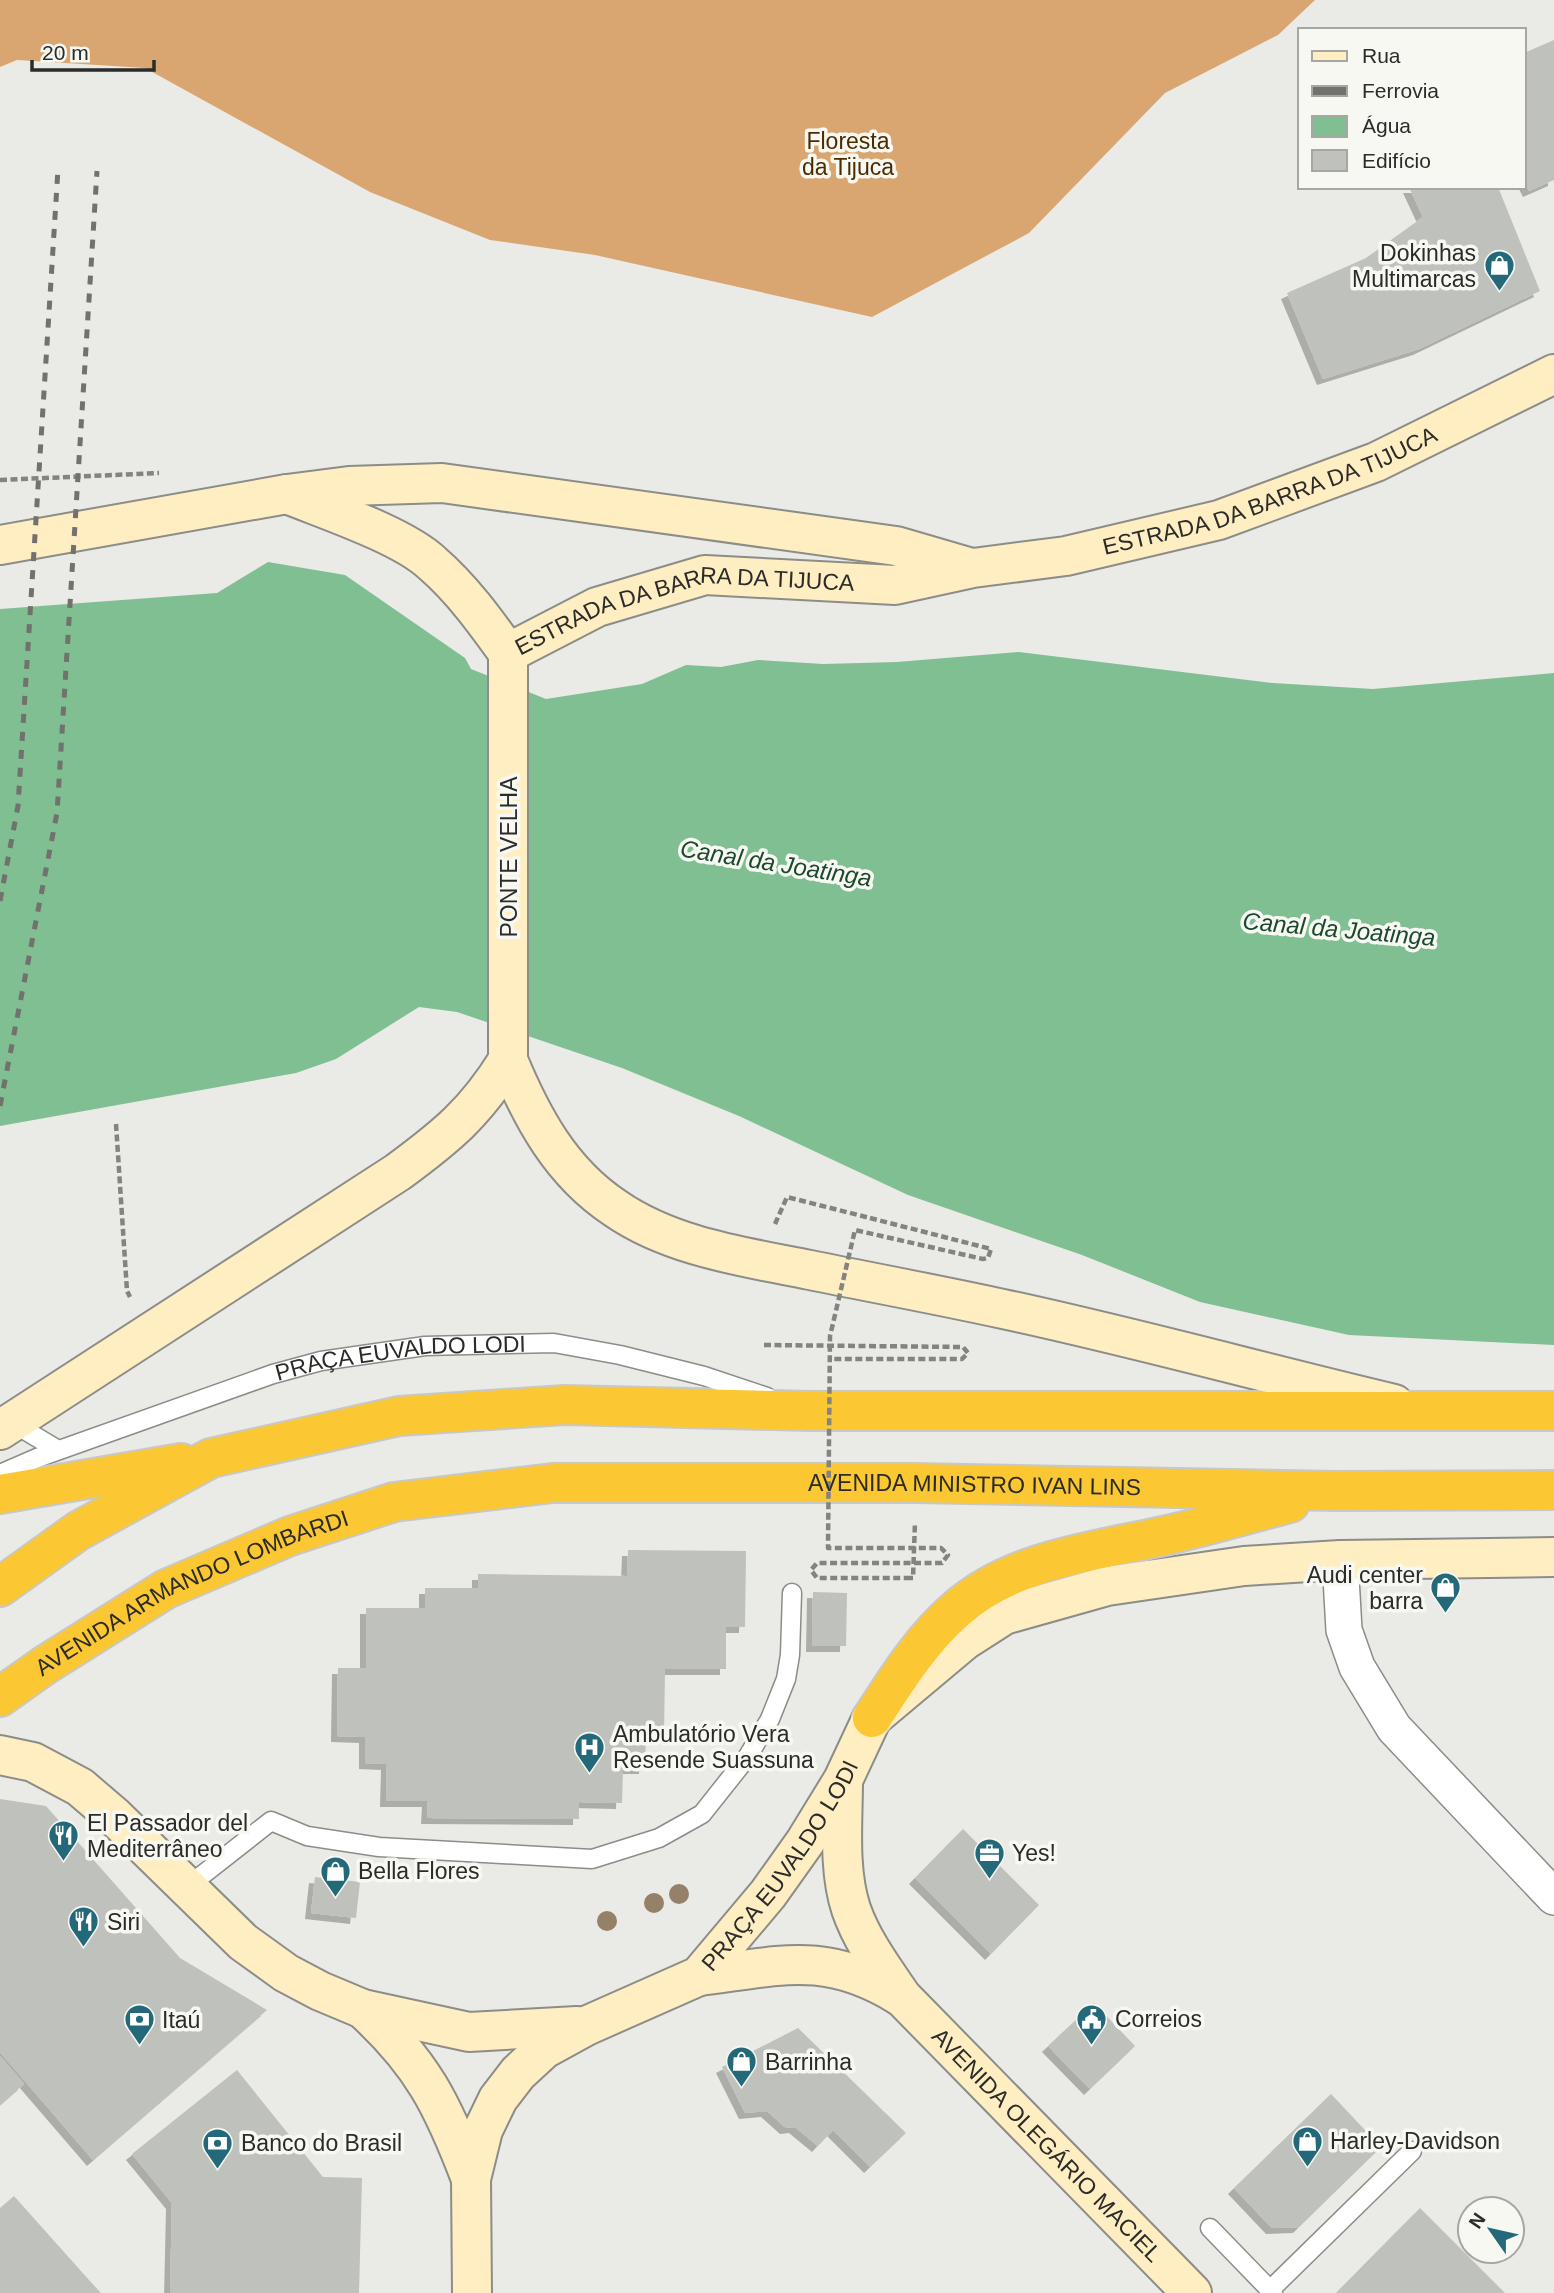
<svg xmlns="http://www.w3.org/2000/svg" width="1554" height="2293" font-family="Helvetica,sans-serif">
  <defs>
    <filter id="shadow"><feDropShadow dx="-6" dy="6" stdDeviation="0" flood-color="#0004"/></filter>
  </defs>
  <rect width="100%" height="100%" fill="#eaeae6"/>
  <path fill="#d9a671" d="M0 0H1315L1278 35 1165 93 1029 233 872 317 595 255 490 240 370 192 145 68 17 60 0 67Z"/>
  <path fill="#80bf92" d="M268 562 345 575 465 658 471 669 546 699 642 684 686 665 721 667 758 660 823 664 897 662 1019 652 1273 683 1373 689 1554 673V1345L1349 1335 1200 1302 1082 1255 908 1195 739 1116 622 1068 457 1012 419 1007 336 1059 296 1073 0 1126V609L217 593Z"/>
  <path fill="#bfc1bd" filter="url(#shadow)" d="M1554 40V180L1529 191 1524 181V53Z
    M1409 187H1498L1540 291 1419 349 1323 379 1287 293 1366 258 1423 217Z
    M628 1550 746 1551 745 1627H726V1669H665L664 1736 646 1735 645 1768H623L622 1803 579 1802V1819L427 1818 428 1801H386L387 1764 365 1763V1737L337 1736 338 1668H366V1608H425V1588H478V1574L627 1576Z
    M813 1592 847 1593 846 1646H812Z
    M0 1799 46 1806 180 1958 267 2010 93 2160 0 2052Z
    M963 1829 1039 1905 991 1954 915 1878Z
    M315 1877 360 1882 356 1918 311 1913Z
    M1094 2003 1135 2046 1090 2089 1048 2046Z
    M798 2028 906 2133 870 2167 833 2130 818 2146 795 2127 786 2128 767 2111 745 2113 722 2067Z
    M0 2056 24 2084 0 2105Z
    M237 2070 323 2177 362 2178 359 2293H170L172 2203 132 2154Z
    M1331 2094 1381 2147 1299 2227 1272 2228 1234 2188Z
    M14 2196 89 2280 101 2293H0V2208Z
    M1420 2208 1505 2293H1336Z"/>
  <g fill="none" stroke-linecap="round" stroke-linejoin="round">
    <defs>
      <g id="lane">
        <path d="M13 1423 58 1450"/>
        <path id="s1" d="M0 1474 37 1458 273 1374 321 1361 425 1346 554 1343 620 1355 704 1376 767 1397"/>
        <path d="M187 1887 271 1821 307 1836 379 1847 592 1859 659 1838 702 1814 748 1756 770 1719 786 1679 790 1655 792 1593"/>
        <path d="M1210 2228 1273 2293"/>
        <path d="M1270 2290 1412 2151"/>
      </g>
      <path id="street" d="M1340 1560 1344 1630 1357 1667 1394 1728 1554 1897"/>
      <g id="secondary">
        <path d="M287 494C326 510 402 535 432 563 462 589 485 621 508 653V1060C532 1118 561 1172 615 1208 671 1247 745 1257 810 1270 874 1283 939 1295 1003 1309 1134 1337 1263 1373 1394 1404"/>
        <path d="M0 545 287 494 349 486 442 483 896 546 968 567"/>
        <path id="s2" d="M508 653 597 607 705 575 895 585 973 568 1066 556 1219 520 1376 462 1554 374"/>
        <path d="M0 1430 398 1172C447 1136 475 1113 508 1060"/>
        <path d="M0 1755 33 1762 80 1787 115 1817 243 1942 286 1973 320 1991 363 2009 469 2032 577 2026"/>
        <path id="s3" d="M843 1781C843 1822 838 1869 851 1909 862 1941 883 1969 902 1997L1192 2293"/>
        <path d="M699 1976C781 1966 825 1950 900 1996"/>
        <path d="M363 2009C422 2063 443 2105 471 2179"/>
        <path id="s4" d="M472 2293 471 2179 483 2130 498 2099 518 2073 544 2049 586 2026 699 1976 768 1894 805 1842 843 1780 872 1718 965 1640 1004 1615 1107 1586 1244 1566 1340 1560 1554 1557"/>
      </g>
      <g id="highway">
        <path d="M0 1494 181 1463"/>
        <path d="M0 1587 78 1531 211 1458 399 1416 565 1405 810 1411H1554"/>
        <path id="s5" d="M0 1697 45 1665 166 1589 290 1536 394 1502 553 1483H916L1337 1491 1554 1490"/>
        <path d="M872 1718C897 1679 922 1639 957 1609 1015 1558 1099 1551 1172 1534 1211 1525 1251 1513 1290 1503"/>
      </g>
    </defs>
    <use href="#lane" stroke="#8c8c88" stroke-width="21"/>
    <use href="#street" stroke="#8c8c88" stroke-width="38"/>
    <use href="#secondary" stroke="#8c8c88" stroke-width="42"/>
    <use href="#highway" stroke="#c8c8c7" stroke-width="42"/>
    <path stroke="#838380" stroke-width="4.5" stroke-dasharray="7 3.5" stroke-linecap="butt" d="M0 480 159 473
      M116 1124 127 1291 130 1297
      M775 1224 787 1197 870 1218
      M764 1345 963 1347 968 1353 962 1359H829
      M906 1578H913L915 1522"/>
    <use href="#lane" stroke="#fff" stroke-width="18"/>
    <use href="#street" stroke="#fff" stroke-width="35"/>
    <use href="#secondary" stroke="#feeec2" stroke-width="38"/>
    <use href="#highway" stroke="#fbc732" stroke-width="38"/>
    <path stroke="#71716e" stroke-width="5" stroke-dasharray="9 9" stroke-linecap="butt" d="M0 901 18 806 58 169
      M0 1106 57 813 97 171"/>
    <path stroke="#838380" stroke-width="4.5" stroke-dasharray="7 3.5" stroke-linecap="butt" d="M870 1218 991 1249 988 1258 983 1259 855 1230 830 1336 828 1548H941L948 1555 942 1563H817L811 1570 817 1578H906"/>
  </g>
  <g fill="#948168">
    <circle cx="679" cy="1894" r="10"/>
    <circle cx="654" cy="1903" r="10"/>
    <circle cx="607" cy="1921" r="10"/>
  </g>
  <defs>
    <symbol id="shop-pin" viewBox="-11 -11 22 30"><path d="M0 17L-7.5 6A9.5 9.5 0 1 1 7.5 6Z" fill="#246979" stroke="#f8f8f3"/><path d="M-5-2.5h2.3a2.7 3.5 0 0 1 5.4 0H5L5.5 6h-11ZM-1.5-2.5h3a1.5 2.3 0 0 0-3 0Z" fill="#fff"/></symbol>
    <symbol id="hospital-pin" viewBox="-11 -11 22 30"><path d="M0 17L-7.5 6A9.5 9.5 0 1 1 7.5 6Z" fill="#246979" stroke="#f8f8f3"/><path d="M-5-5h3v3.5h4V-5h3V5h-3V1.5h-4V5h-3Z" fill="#fff"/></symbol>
    <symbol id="restaurant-pin" viewBox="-11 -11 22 30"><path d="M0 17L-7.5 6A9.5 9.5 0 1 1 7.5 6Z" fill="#246979" stroke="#f8f8f3"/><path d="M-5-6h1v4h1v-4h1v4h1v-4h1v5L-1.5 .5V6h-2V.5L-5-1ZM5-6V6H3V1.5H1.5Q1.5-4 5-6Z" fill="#fff"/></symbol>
    <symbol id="office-pin" viewBox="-11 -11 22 30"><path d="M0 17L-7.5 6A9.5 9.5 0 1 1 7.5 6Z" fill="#246979" stroke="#f8f8f3"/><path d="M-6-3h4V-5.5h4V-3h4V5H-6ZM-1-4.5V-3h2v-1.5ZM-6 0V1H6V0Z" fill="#fff"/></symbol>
    <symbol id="civic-pin" viewBox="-11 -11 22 30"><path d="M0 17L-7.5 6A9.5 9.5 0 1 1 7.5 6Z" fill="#246979" stroke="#f8f8f3"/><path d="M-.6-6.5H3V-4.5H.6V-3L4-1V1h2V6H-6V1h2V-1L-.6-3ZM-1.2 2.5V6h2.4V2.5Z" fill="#fff"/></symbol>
    <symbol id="bank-pin" viewBox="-11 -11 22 30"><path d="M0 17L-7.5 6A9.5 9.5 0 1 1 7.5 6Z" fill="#246979" stroke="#f8f8f3"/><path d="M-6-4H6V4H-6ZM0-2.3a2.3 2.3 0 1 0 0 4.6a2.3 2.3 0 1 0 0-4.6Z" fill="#fff"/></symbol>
  </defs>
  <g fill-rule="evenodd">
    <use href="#shop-pin" x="1482" y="248" width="35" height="47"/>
    <use href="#shop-pin" x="1428" y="1570" width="35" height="47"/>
    <use href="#hospital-pin" x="572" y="1730" width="35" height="47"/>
    <use href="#restaurant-pin" x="46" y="1818" width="35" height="47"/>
    <use href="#office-pin" x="972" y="1836" width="35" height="47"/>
    <use href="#shop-pin" x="318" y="1854" width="35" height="47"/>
    <use href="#restaurant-pin" x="66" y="1904" width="35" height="47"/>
    <use href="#civic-pin" x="1074" y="2002" width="35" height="47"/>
    <use href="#bank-pin" x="122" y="2002" width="35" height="47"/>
    <use href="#shop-pin" x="724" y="2044" width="35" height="47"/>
    <use href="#shop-pin" x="1290" y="2124" width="35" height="47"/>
    <use href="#bank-pin" x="200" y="2126" width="35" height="47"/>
  </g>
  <g text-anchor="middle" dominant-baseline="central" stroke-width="7" stroke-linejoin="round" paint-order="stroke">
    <g font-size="23" fill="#4d2b00" stroke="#f8f8f3">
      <text x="848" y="141">Floresta<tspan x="848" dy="26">da Tijuca</tspan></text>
    </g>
    <g font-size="23" fill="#2b2b29" stroke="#f8f8f3" text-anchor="start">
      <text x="1476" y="253" text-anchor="end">Dokinhas<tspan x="1476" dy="26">Multimarcas</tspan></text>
      <text x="1423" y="1575" text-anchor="end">Audi center<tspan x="1423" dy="26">barra</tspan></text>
      <text x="613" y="1734">Ambulatório Vera<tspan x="613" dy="26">Resende Suassuna</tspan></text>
      <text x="87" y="1823">El Passador del<tspan x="87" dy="26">Mediterrâneo</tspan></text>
      <text x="1012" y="1853">Yes!</text>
      <text x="358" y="1871">Bella Flores</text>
      <text x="107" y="1922">Siri</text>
      <text x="1115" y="2019">Correios</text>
      <text x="162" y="2020">Itaú</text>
      <text x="765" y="2062">Barrinha</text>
      <text x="1330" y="2141">Harley-Davidson</text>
      <text x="241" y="2143">Banco do Brasil</text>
    </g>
    <g font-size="23" fill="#2b2b29" stroke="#f8f8f3">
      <text stroke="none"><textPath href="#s2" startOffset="791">ESTRADA DA BARRA DA TIJUCA</textPath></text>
      <text stroke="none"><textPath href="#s2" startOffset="186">ESTRADA DA BARRA DA TIJUCA</textPath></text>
      <text transform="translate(509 857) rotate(-90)">PONTE VELHA</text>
      <text stroke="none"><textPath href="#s1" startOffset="420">PRAÇA EUVALDO LODI</textPath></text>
      <text stroke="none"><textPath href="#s5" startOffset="1024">AVENIDA MINISTRO IVAN LINS</textPath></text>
      <text stroke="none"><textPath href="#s5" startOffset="220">AVENIDA ARMANDO LOMBARDI</textPath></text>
      <text stroke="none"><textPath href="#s4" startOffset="576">PRAÇA EUVALDO LODI</textPath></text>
      <text stroke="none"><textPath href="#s3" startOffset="438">AVENIDA OLEGÁRIO MACIEL</textPath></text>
    </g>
    <g font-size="24" font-style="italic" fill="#1b492b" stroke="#f8f8f3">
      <text transform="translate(776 863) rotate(9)">Canal da Joatinga</text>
      <text transform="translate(1339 929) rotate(5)">Canal da Joatinga</text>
    </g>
  </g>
  <rect x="1298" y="28" width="228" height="161" fill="#f8f8f3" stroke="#a6a6a2" stroke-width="2"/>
  <rect x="1312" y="51" width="35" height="10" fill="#feeec2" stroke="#a6a6a2" stroke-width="2"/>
  <text x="1362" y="63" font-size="21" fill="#2b2b29">Rua</text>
  <rect x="1312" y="86" width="35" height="10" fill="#71716e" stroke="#a6a6a2" stroke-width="2"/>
  <text x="1362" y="98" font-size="21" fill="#2b2b29">Ferrovia</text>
  <rect x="1312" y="116" width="35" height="21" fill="#80bf92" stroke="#a6a6a2" stroke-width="2"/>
  <text x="1362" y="133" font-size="21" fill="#2b2b29">Água</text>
  <rect x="1312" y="150" width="35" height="21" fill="#bfc1bd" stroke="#a6a6a2" stroke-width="2"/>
  <text x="1362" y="168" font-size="21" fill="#2b2b29">Edifício</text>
  <g transform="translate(1491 2230) rotate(304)"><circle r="33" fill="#f8f8f3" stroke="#a6a6a2" stroke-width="2"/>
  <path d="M0-5L12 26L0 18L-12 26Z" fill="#246979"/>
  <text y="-10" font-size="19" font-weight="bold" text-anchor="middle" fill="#2b2b29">N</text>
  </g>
  <path d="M32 60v10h122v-10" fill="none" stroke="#2b2b29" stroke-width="3.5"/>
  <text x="42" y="60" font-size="21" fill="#2b2b29" stroke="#f8f8f3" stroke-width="5" paint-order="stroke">20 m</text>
</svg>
